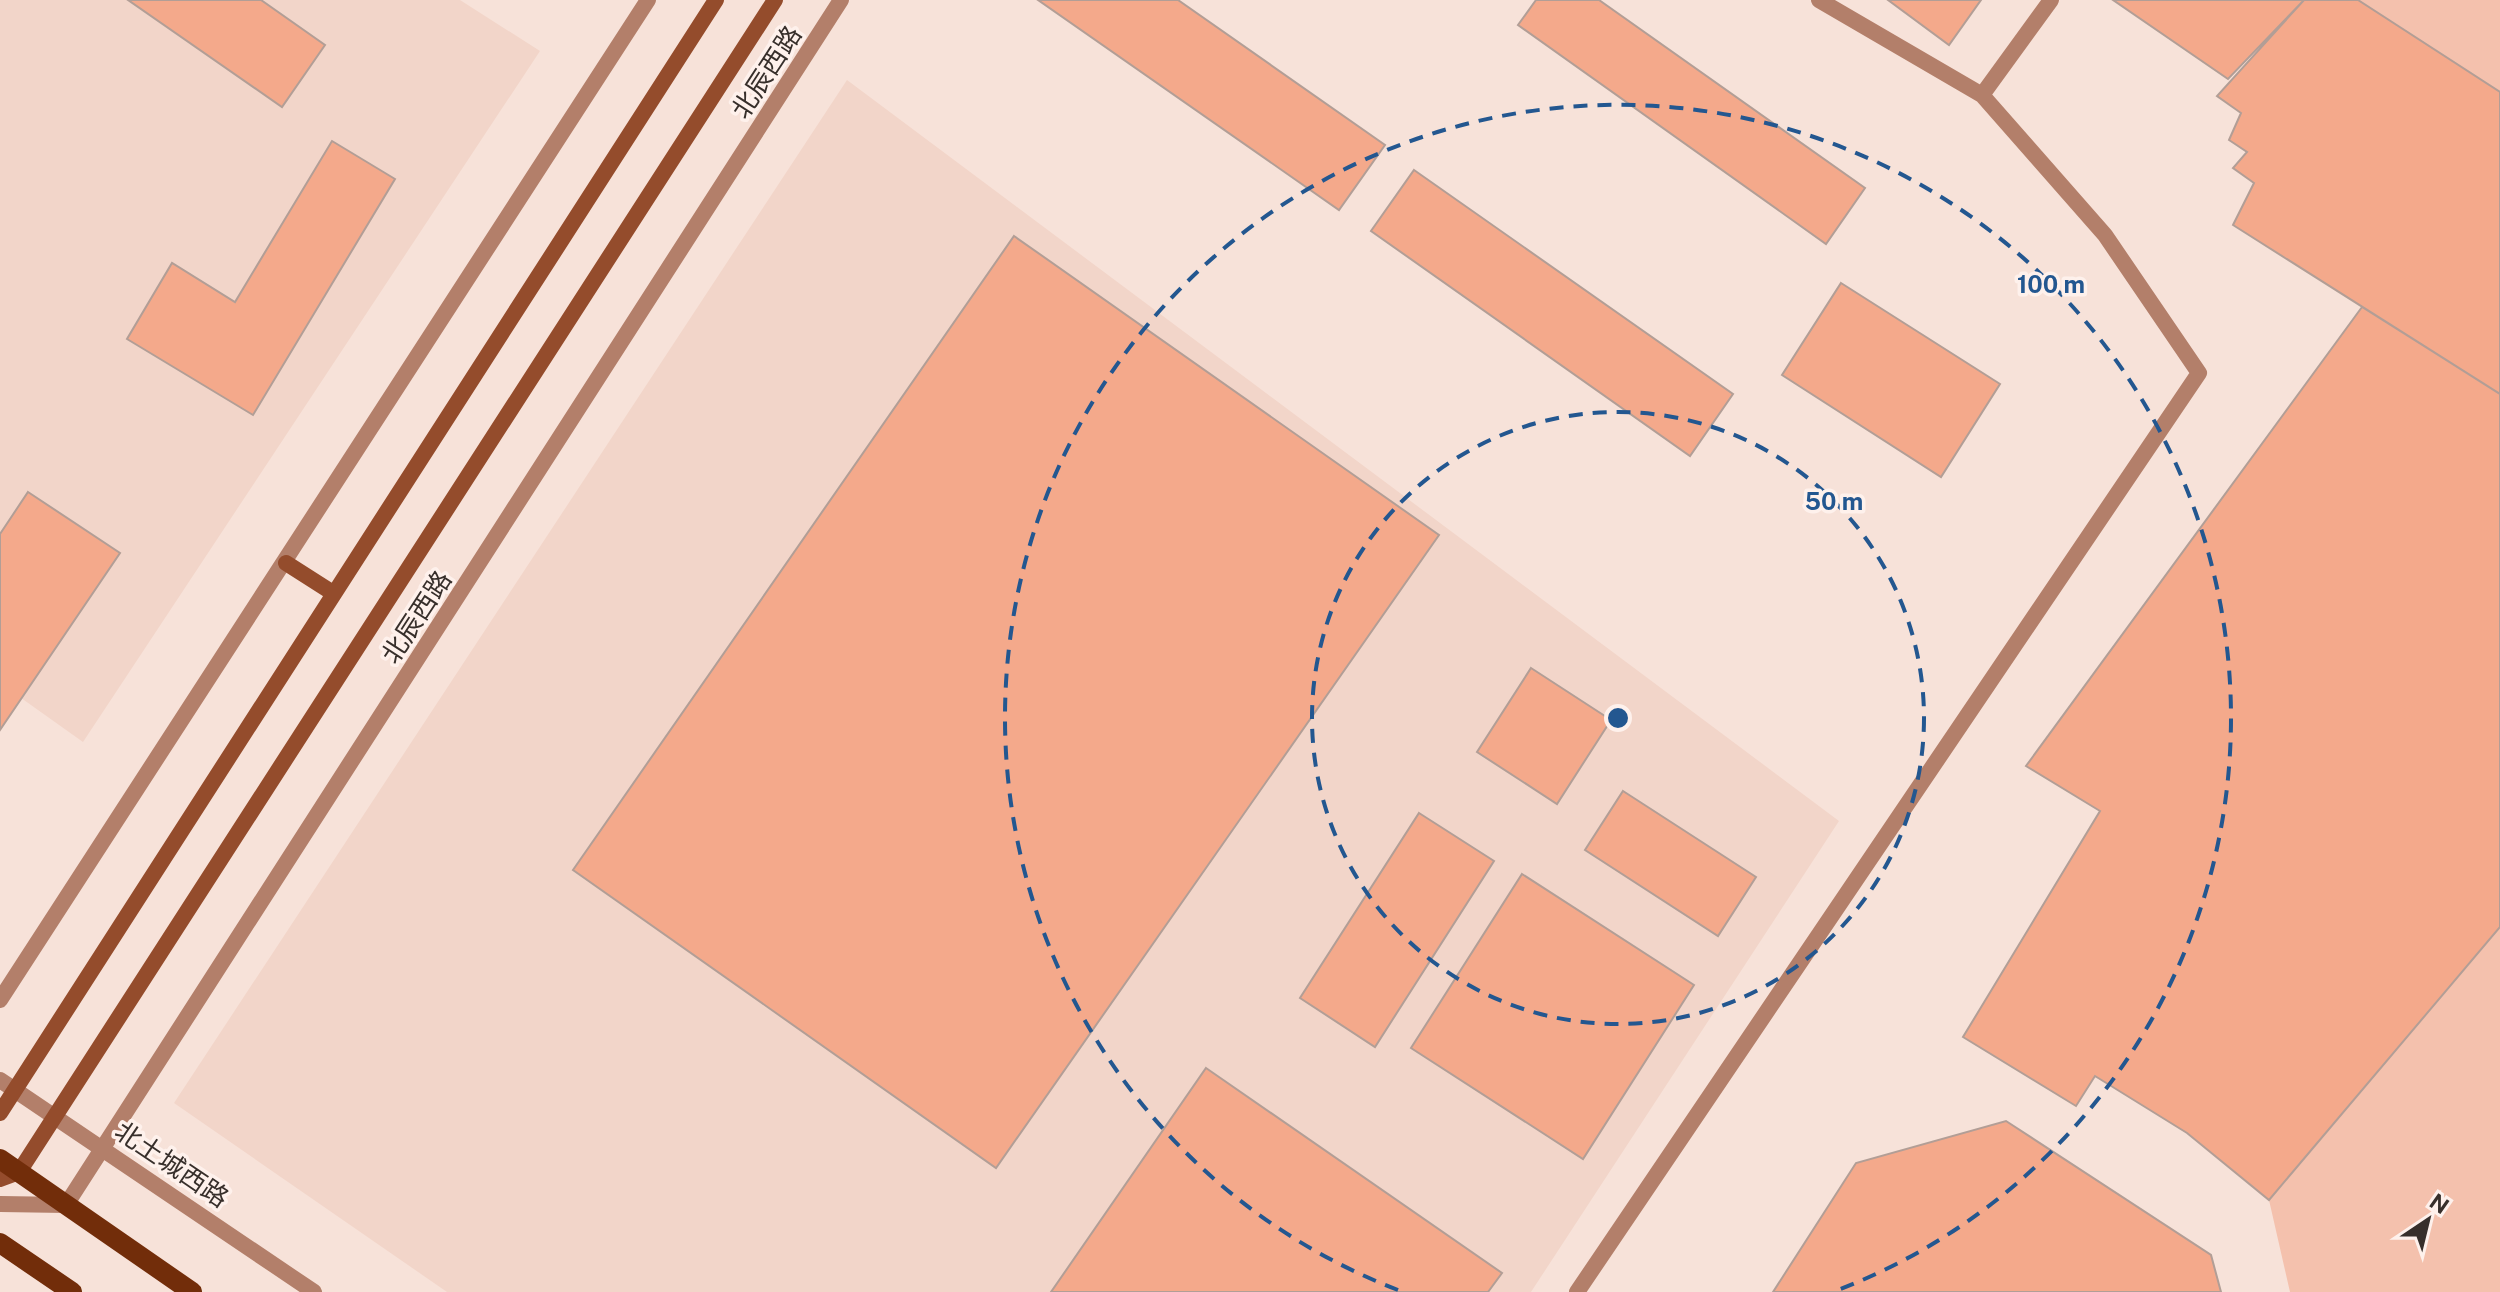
<svg xmlns="http://www.w3.org/2000/svg" width="2500" height="1292" font-family="'Public Sans','Noto Sans SC',sans-serif">
  <rect width="100%" height="100%" fill="#f7e2d9"/>
  <path fill="#f2d5c9" d="M0 0H460L540 51 83 742 0 683Z
    M847 80 1839 821 1531 1292H447L174 1103Z"/>
  <path fill="#f4c1ad" d="M2358 0H2500V92Z
    M2500 927V1292H2290L2269 1200Z"/>
  <path fill="#f4a98b" stroke="#b29e96" stroke-width="2" d="M128 0H261L325 45 282 107Z
    M1038 0H1178L1385 145 1339 210Z
    M1536 0H1599L1865 188 1826 244 1518 25Z
    M1888 0H1981L1949 45Z
    M2113 0H2304L2228 79Z
    M2304 0H2358L2500 92V394L2233 225 2254 183 2233 168 2247 152 2229 140 2241 113 2217 96Z
    M332 141 395 179 253 415 127 339 172 263 235 302Z
    M1414 170 1733 394 1690 456 1371 231Z
    M1014 236 1439 535 996 1168 573 870Z
    M1841 283 2000 384 1941 477 1782 375Z
    M2362 307 2500 394V927L2269 1200 2187 1133 2095 1076 2076 1106 1963 1037 2100 811 2026 766Z
    M28 492 120 553 0 730V534Z
    M1531 668 1611 720 1557 804 1477 752Z
    M1623 791 1756 877 1718 936 1585 850Z
    M1419 813 1494 861 1375 1047 1300 998Z
    M1522 874 1694 985 1583 1159 1411 1048Z
    M1206 1068 1502 1273 1488 1292H1051Z
    M2006 1121 2211 1255 2221 1292H1773L1856 1163Z"/>
  <g fill="none" stroke-linecap="round" stroke-linejoin="round">
    <path stroke="#b37f6a" stroke-width="16" d="M1819 0 1982 95
      M1577 1292 2199 373 2105 235 1982 95 2051 0"/>
    <path stroke="#b37f6a" stroke-width="16" d="M0 1000 648 0
      M0 1080 314 1292
      M0 1204 66 1205 841 0"/>
    <path stroke="#944c2c" stroke-width="16" d="M286 563 333 593
      M0 1113 716 0
      M0 1179 19 1172 775 0"/>
    <path stroke="#722d0a" stroke-width="20" d="M0 1159 192 1292
      M0 1243 72 1292"/>
  </g>
  <g fill="none" stroke="#235790" stroke-width="4" stroke-dasharray="14 10">
    <circle cx="1618" cy="718" r="306"/>
    <path d="M1398 1290A613 613 0 1 1 1838 1290"/>
  </g>
  <g text-anchor="middle" dominant-baseline="central" stroke-width="7" stroke-linejoin="round" paint-order="stroke">
    <g font-size="26" fill="#372f2b" stroke="#fef1ec">
      <text transform="translate(766 72) rotate(-57)">北辰西路</text>
      <text transform="translate(416 617) rotate(-57)">北辰西路</text>
      <text transform="translate(172 1164) rotate(34)">北土城西路</text>
    </g>
  </g>
  <circle cx="1618" cy="718" r="12" fill="#235790" stroke="#fef1ec" stroke-width="4"/>
  <g font-size="24" text-anchor="middle" font-weight="bold" fill="#235790" stroke="#fef1ec" stroke-width="7" stroke-linejoin="round" paint-order="stroke">
    <text x="2051" y="293">100 m</text>
    <text x="1834" y="510">50 m</text>
  </g>
  <g transform="translate(2428 1220) rotate(35)" stroke="#fef1ec" stroke-width="6" paint-order="stroke">
  <path d="M0-6L14 30L0 20L-14 30Z" fill="#372f2b"/>
  <text y="-12" font-size="22" font-weight="bold" text-anchor="middle" fill="#372f2b">N</text>
  </g>
</svg>
